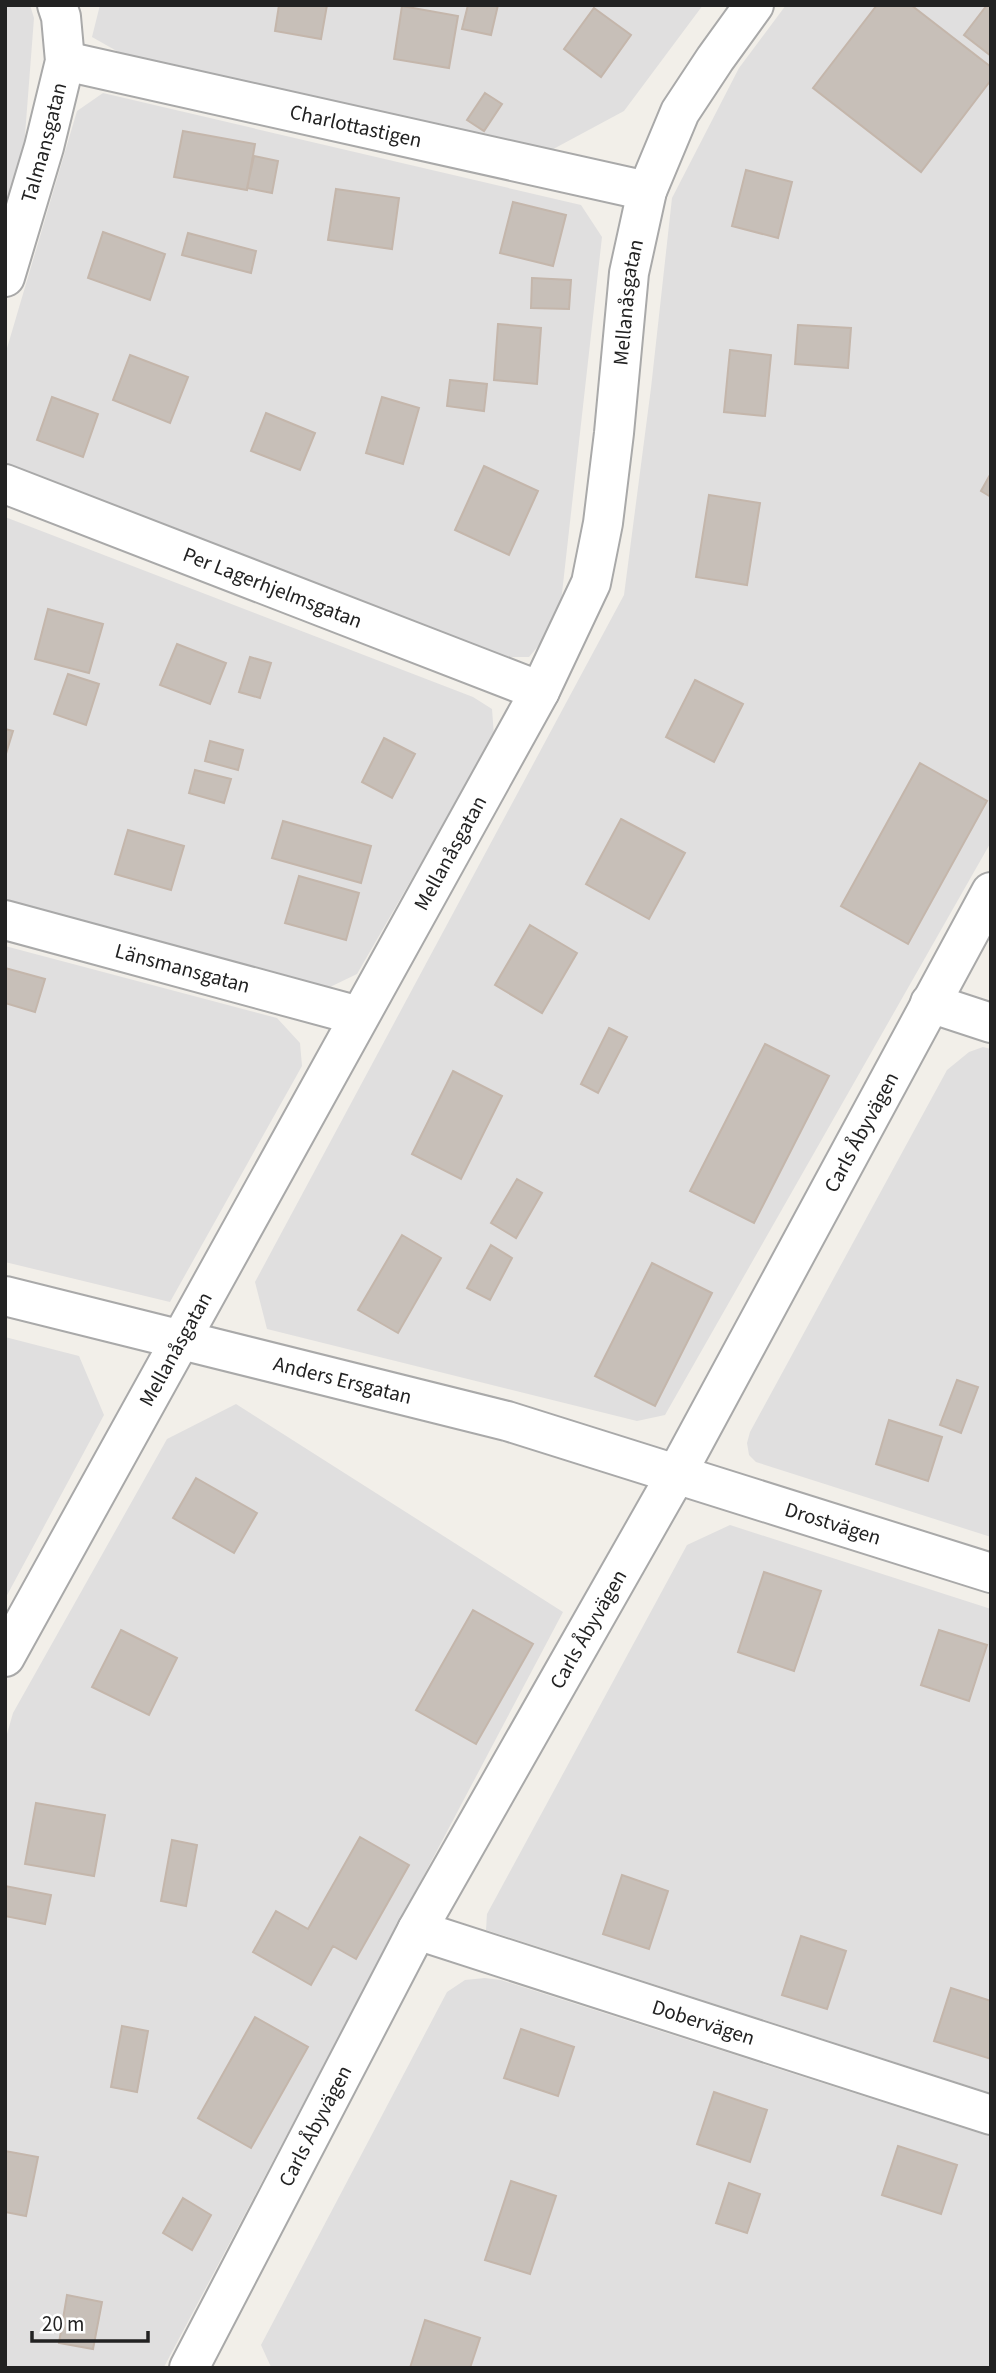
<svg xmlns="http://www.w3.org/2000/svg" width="996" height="2373" font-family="'Source Sans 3',sans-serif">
  <rect width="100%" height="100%" fill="#f2efe9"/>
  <path fill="#e0dfdf" d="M5 5H30L34 18 24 148 5 210Z
    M100 5H703L624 111 544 154 145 67 92 37Z
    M786 5H991V842L665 1415 637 1421 267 1329 255 1282 624 595 651 388 672 198 739 68Z
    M103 93 581 205 602 237 560 611 546 637 529 657H502L5 473V355L77 111Z
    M5 517 473 697 492 709 494 736 357 974 330 987 5 906Z
    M5 946 277 1018 300 1043 302 1066 170 1302 5 1262Z
    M983 1047 991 1049V1537L756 1462 749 1455 747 1443 750 1432 947 1070 969 1052Z
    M5 1337 79 1356 104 1415 5 1599Z
    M236 1404 563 1612 164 2367 5 2368V1741L13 1713 167 1439Z
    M730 1525 991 1609V2093L486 1930 487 1914 687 1545Z
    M485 1978 501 1980 991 2137V2368L271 2367 261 2345 447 1992 465 1980Z"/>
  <path fill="#c7bfb8" stroke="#c4b6ab" stroke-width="2" d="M279 5H327L321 39 275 31Z
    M468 5H498L491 35 462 29Z
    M877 5H911L991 67V80L921 172 813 88Z
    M987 5H991V56L964 35Z
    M402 6 458 16 449 68 394 59Z
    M594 8 631 35 601 77 564 49Z
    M485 93 502 104 484 131 467 120Z
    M183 131 255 144 247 190 174 177Z
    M254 156 278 161 272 193 247 188Z
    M746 170 792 182 778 238 732 226Z
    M336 189 399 198 392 249 328 240Z
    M513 202 566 215 553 266 500 253Z
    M103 232 165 254 150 300 88 278Z
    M188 233 256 251 251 273 182 255Z
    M532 278 571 280 569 309 531 308Z
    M498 324 541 328 537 384 494 380Z
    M798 325 851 328 848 368 795 364Z
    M730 350 771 355 765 416 724 412Z
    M130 355 188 377 170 423 113 400Z
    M450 380 487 384 484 411 447 406Z
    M52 397 98 414 83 457 37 440Z
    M382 397 419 408 403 464 366 453Z
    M266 413 315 433 300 470 251 451Z
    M484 466 538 491 509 555 455 530Z
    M991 473V497L981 491Z
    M709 495 760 503 747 585 696 577Z
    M48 609 103 624 89 673 35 659Z
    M177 644 226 663 210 704 160 685Z
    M250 657 271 663 260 698 239 692Z
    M68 674 99 684 86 725 54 714Z
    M695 680 743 704 714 762 666 737Z
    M5 729 13 731 5 757Z
    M384 738 415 754 392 798 362 782Z
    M210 741 243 750 238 770 205 761Z
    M920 763 987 801 908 944 841 906Z
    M195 770 231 779 224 803 189 793Z
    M621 819 685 853 649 919 586 884Z
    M283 821 371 846 361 883 272 858Z
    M128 830 184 846 171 890 115 874Z
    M299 876 359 893 346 940 285 923Z
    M530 925 577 953 542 1013 495 985Z
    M5 968 45 979 35 1012 5 1003Z
    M609 1028 627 1037 598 1093 581 1084Z
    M765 1044 829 1076 754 1223 690 1191Z
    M453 1071 502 1096 461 1179 412 1154Z
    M517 1179 542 1193 516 1238 491 1223Z
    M402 1235 441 1258 398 1333 358 1310Z
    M491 1245 512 1258 490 1300 467 1288Z
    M652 1263 712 1293 655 1406 595 1376Z
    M957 1380 978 1387 961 1433 940 1425Z
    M889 1420 942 1437 928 1481 876 1464Z
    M196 1478 257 1513 234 1553 173 1518Z
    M764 1572 821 1591 794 1671 738 1652Z
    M473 1610 533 1644 476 1744 416 1710Z
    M121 1630 177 1658 149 1715 92 1687Z
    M939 1630 987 1645 969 1701 921 1685Z
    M36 1803 105 1815 94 1876 25 1864Z
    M360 1837 409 1865 356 1959 333 1946 311 1985 253 1952 276 1911 308 1929Z
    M172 1840 197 1845 186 1906 161 1901Z
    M622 1875 668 1891 649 1949 603 1934Z
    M5 1886 51 1895 45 1924 5 1916Z
    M801 1936 846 1951 827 2009 782 1995Z
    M951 1988 991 2001V2059L934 2041Z
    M255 2017 308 2047 251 2148 198 2118Z
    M122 2026 148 2031 137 2092 111 2087Z
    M521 2029 574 2047 558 2096 504 2078Z
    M714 2092 767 2110 750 2162 697 2144Z
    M898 2146 957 2165 941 2214 882 2195Z
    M5 2151 38 2157 26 2216 5 2212Z
    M511 2181 556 2196 530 2274 485 2260Z
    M729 2183 760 2194 747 2233 716 2223Z
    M183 2198 211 2215 192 2250 163 2233Z
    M67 2295 102 2302 93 2349 59 2343Z
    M425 2320 480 2338 470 2368H410Z"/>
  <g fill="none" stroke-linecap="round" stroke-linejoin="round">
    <defs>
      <g id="street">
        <path id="s1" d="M65 61 647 191"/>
        <path id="s2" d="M5 277 44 147 65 61 61 17 57 5"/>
        <path id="s3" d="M5 484 540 691"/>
        <path id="s4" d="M5 920 359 1016"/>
        <path d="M930 1003 991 1023"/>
        <path id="s5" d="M5 1296 507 1421 991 1573"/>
        <path id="s6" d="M5 1657 540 691 591 583 603 523 614 433 629 273 647 191 680 112 715 59 754 5"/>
        <path id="s7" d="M417 1930 991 2115"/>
        <path id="s8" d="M189 2368 417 1930 677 1473 991 892"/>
      </g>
    </defs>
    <use href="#street" stroke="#a9a9a9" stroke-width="42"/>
    <use href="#street" stroke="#fff" stroke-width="38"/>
  </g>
  <g text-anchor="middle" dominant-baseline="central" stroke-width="5" stroke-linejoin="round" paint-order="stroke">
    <g font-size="21" fill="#222" stroke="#fff">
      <text stroke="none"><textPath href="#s1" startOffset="298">Charlottastigen</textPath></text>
      <text stroke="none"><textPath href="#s2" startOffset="140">Talmansgatan</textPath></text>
      <text stroke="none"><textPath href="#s6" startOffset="1507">Mellanåsgatan</textPath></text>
      <text stroke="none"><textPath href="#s3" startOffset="287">Per Lagerhjelmsgatan</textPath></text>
      <text stroke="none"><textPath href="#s6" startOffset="919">Mellanåsgatan</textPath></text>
      <text stroke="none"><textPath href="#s4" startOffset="184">Länsmansgatan</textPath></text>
      <text stroke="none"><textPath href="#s8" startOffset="1407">Carls Åbyvägen</textPath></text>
      <text stroke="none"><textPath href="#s6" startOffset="352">Mellanåsgatan</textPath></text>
      <text stroke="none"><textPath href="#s5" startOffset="348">Anders Ersgatan</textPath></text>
      <text stroke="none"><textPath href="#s5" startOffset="859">Drostvägen</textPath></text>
      <text stroke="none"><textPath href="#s8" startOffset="840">Carls Åbyvägen</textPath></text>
      <text stroke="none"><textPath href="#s7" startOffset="301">Dobervägen</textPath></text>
      <text stroke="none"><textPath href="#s8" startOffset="273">Carls Åbyvägen</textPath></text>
    </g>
  </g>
  <rect width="996" height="2373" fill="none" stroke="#222222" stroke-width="14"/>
  <path d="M32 2331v10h116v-10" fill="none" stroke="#222222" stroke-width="3.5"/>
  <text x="42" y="2331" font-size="21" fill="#222222" stroke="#ffffff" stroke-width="5" paint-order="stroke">20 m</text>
</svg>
